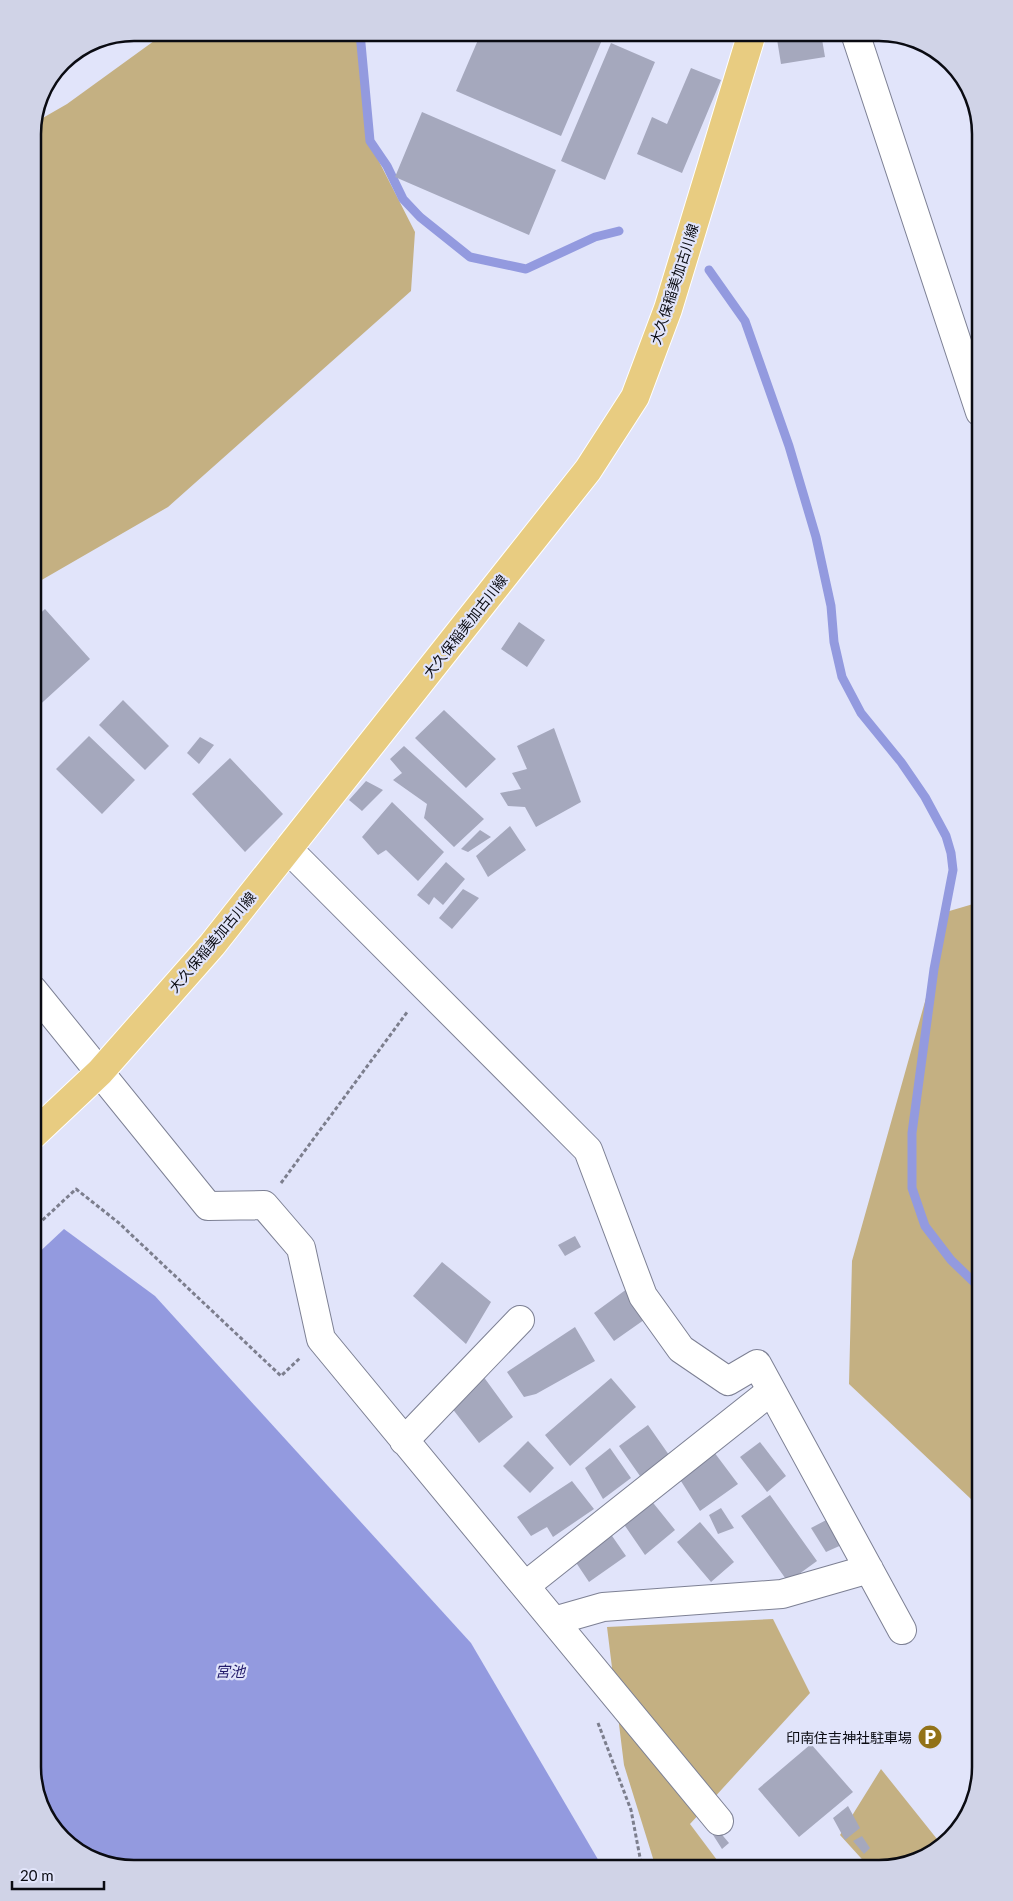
<svg xmlns="http://www.w3.org/2000/svg" width="1013" height="1901" font-family="Lato,'Noto Sans JP',sans-serif">
  <rect width="100%" height="100%" fill="#e1e4fa"/>
  <path fill="#c4b082" d="M165 33H365V134L415 232 411 291 168 507 33 585 34 123 67 104Z
    M980 902V1548L972 1500 849 1384 852 1261 935 966 946 912Z
    M773 1619 810 1693 690 1824 723 1868H656L624 1765 607 1627Z
    M881 1769 937 1839 962 1825 918 1861 870 1868 840 1835Z"/>
  <path fill="#939adf" d="M64 1229 155 1296 471 1643 603 1868H128L78 1851 40 1806 33 1767V1258Z"/>
  <g fill="none" stroke-linecap="round" stroke-linejoin="round">
    <path stroke="#939adf" stroke-width="9" d="M360 33 370 141 387 166 403 199 420 217 470 257 526 269 595 237 619 231
      M709 270 745 321 789 446 816 537 831 606 834 642 842 677 861 713 901 762 925 797 946 836 951 853 953 870 934 969 912 1133V1188L925 1226 951 1260 980 1288"/>
  </g>
  <path fill="#a5a8bd" d="M481 33H605L561 136 456 91Z
    M776 33H821L825 57 781 64Z
    M611 43 655 62 605 180 561 161Z
    M691 68 721 80 682 173 637 154 652 117 667 124Z
    M422 112 556 170 529 235 395 177Z
    M45 609 90 659 33 711V620Z
    M519 622 545 640 527 667 501 649Z
    M123 700 169 746 145 770 99 725Z
    M444 710 496 759 466 788 415 738Z
    M554 728 581 802 536 827 525 807 508 806 500 793 521 789 512 773 527 769 517 746Z
    M89 736 135 780 102 814 56 769Z
    M200 737 214 745 199 764 187 753Z
    M404 746 484 819 454 847 424 818 427 804 393 780 402 773 390 759Z
    M230 758 283 814 245 852 192 794Z
    M366 781 383 790 362 811 349 800Z
    M392 802 444 852 418 881 386 850 378 855 362 837Z
    M510 826 526 850 488 877 476 856Z
    M480 830 491 837 468 852 461 849Z
    M446 862 465 879 443 905 434 897 429 905 417 895Z
    M463 889 479 898 452 929 439 918Z
    M575 1236 581 1247 565 1256 558 1245Z
    M442 1262 491 1302 466 1344 413 1296Z
    M631 1286 651 1315 614 1341 594 1313Z
    M575 1327 595 1361 536 1394 524 1397 507 1372Z
    M483 1376 513 1417 479 1443 448 1403Z
    M611 1378 636 1407 570 1466 545 1435Z
    M648 1425 669 1455 640 1476 619 1446Z
    M528 1441 554 1468 530 1493 503 1466Z
    M760 1442 786 1476 767 1492 740 1457Z
    M610 1448 631 1478 603 1499 585 1468Z
    M714 1452 738 1484 700 1511 679 1478Z
    M572 1481 594 1509 553 1537 547 1527 531 1536 517 1517Z
    M770 1495 817 1561 788 1582 741 1516Z
    M650 1499 675 1530 645 1555 621 1520Z
    M721 1508 734 1528 718 1534 709 1515Z
    M832 1517 846 1543 826 1552 811 1528Z
    M700 1522 734 1562 711 1582 677 1542Z
    M610 1533 626 1556 589 1582 573 1558Z
    M811 1744 853 1792 799 1837 758 1789Z
    M848 1806 860 1828 845 1840 833 1818Z
    M713 1824 729 1843 722 1849 708 1827Z
    M862 1836 870 1848 864 1854 853 1841Z"/>
  <g fill="none" stroke-linecap="round" stroke-linejoin="round">
    <defs>
      <path id="minor" d="M855 33 980 412
        M288 849 588 1150 643 1296 681 1349 728 1381 757 1364 902 1630
        M33 990 208 1206 264 1205 301 1248 321 1339 719 1821
        M404 1441 520 1320
        M525 1586 771 1391
        M554 1621 603 1607 782 1594 869 1569"/>
      <path id="major" d="M33 1135 100 1072 212 945 588 470 635 397 668 309 752 33"/>
    </defs>
    <use href="#minor" stroke="#7d8094" stroke-width="30"/>
    <use href="#major" stroke="#fff" stroke-width="30"/>
    <path stroke="#7c7e8d" stroke-width="3" stroke-dasharray="4 2.5" stroke-linecap="butt" d="M281 1183 408 1011
      M33 1229 76 1189 119 1223 281 1376 300 1358
      M598 1723 631 1810 642 1868"/>
    <use href="#minor" stroke="#fff" stroke-width="28"/>
    <use href="#major" stroke="#e8cc81" stroke-width="28"/>
  </g>
  <defs>
    <symbol id="parking-disc" viewBox="-11 -11 22 22"><circle r="9.5" fill="#927218" stroke="#e1e4fa"/><path d="M-3.5-5.5H1a3.5 3.5 0 0 1 0 7H-1V5.5H-3.5ZM-1-3.4V-.6H.8a1.4 1.4 0 0 0 0-2.8Z" fill="#fff"/></symbol>
  </defs>
  <g fill-rule="evenodd">
    <use href="#parking-disc" x="916" y="1723" width="28" height="28"/>
  </g>
  <g text-anchor="middle" dominant-baseline="central" stroke-width="4.5" stroke-linejoin="round" paint-order="stroke">
    <g font-size="14" fill="#0a0b12" stroke="#e1e4fa">
      <text transform="translate(674 284) rotate(-72)">大久保稲美加古川線</text>
      <text transform="translate(465 626) rotate(-52)">大久保稲美加古川線</text>
      <text transform="translate(212 942) rotate(-50)">大久保稲美加古川線</text>
    </g>
    <g font-size="14" fill="#0a0b12" stroke="#e1e4fa" text-anchor="end">
      <text x="912" y="1737">印南住吉神社駐車場</text>
    </g>
    <g font-size="15" font-style="italic" fill="#231b6a" stroke="#e1e4fa">
      <text x="230" y="1671">宮池</text>
    </g>
  </g>
  <path d="M0 0H1013V1901H0ZM134 41H879A93 93 0 0 1 972 134V1767A93 93 0 0 1 879 1860H134A93 93 0 0 1 41 1767V134A93 93 0 0 1 134 41Z" fill="#d0d3e7" fill-rule="evenodd"/>
  <path fill="none" stroke="#0a0b12" stroke-width="2.5" d="M134 41H879A93 93 0 0 1 972 134V1767A93 93 0 0 1 879 1860H134A93 93 0 0 1 41 1767V134A93 93 0 0 1 134 41Z"/>
  <path d="M12 1881v8h92v-8" fill="none" stroke="#0a0b12" stroke-width="2.5"/>
  <text x="20" y="1881" font-size="15" fill="#0a0b12" stroke="#e1e4fa" stroke-width="4" paint-order="stroke">20 m</text>
</svg>
